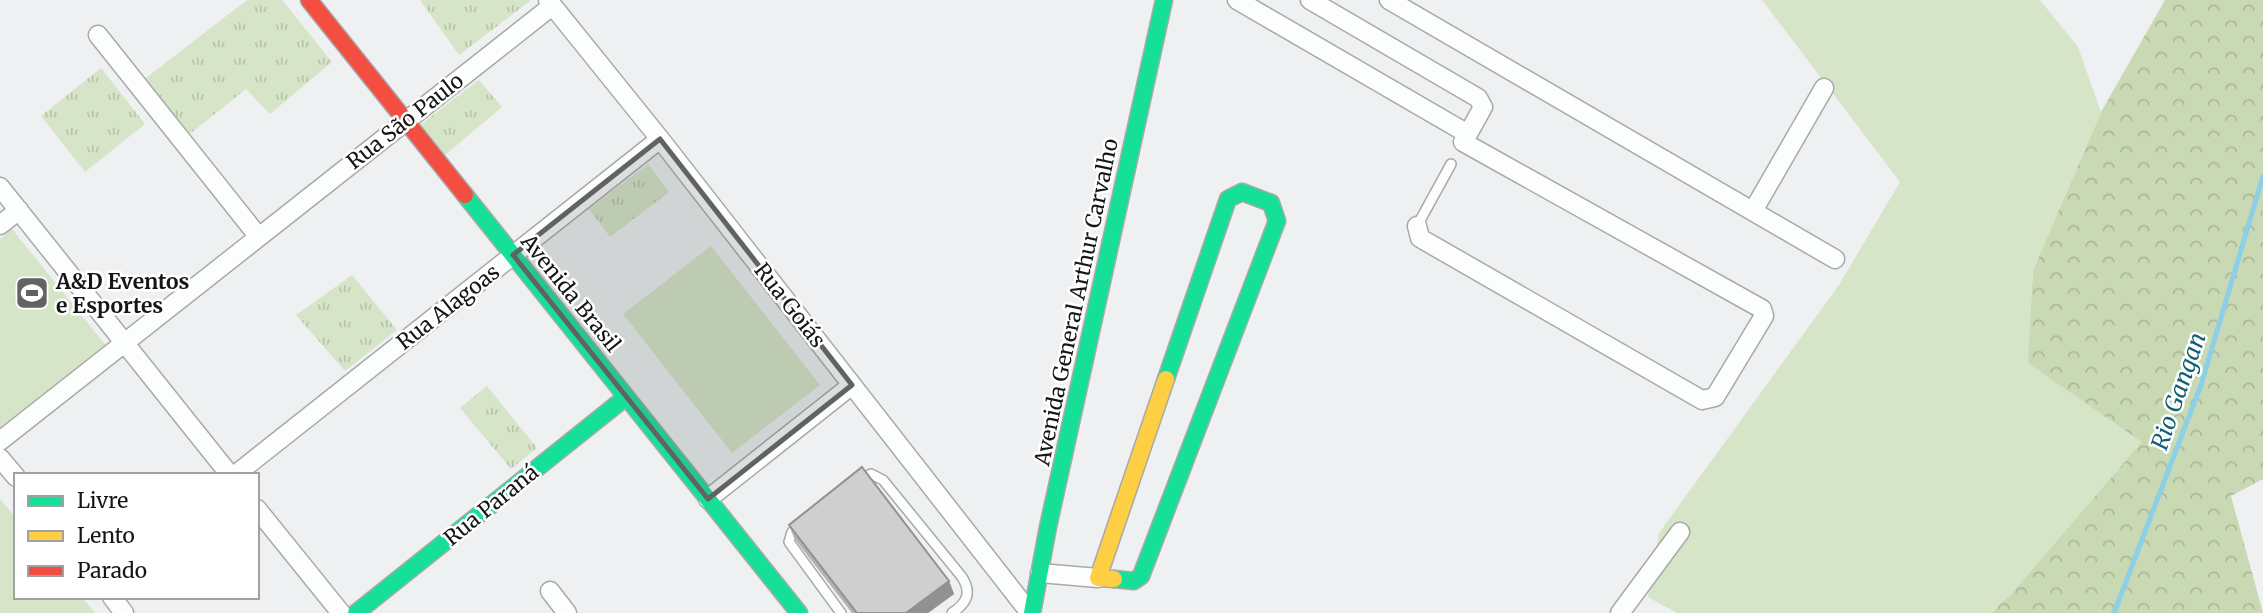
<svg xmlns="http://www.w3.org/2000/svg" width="2263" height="613" font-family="Merriweather,serif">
  <defs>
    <pattern id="grass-tufts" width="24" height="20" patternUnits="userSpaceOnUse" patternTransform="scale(1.75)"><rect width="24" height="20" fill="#d6e5c7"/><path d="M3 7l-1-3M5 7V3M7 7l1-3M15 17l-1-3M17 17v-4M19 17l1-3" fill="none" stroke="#b7c4aa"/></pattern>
    <pattern id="forest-crowns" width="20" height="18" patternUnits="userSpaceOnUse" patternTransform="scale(1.75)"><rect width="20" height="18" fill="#c8d9b3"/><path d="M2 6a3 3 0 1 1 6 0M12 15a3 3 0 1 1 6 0" fill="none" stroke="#abb999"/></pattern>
  </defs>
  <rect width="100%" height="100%" fill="#eef0f2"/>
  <path fill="url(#grass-tufts)" d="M247 0H282L332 62 270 114 246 89 186 137 142 81Z
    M420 0H529L530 1 459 55Z
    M101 68 145 124 85 172 41 116Z
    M479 80 502 107 445 155 420 125Z
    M648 164 669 192 610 237 589 209Z
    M352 275 397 330 345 371 296 315Z
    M487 386 537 448 511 469 460 408Z"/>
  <path fill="url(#forest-crowns)" d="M2165 0H2263V479L2231 496 2263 613H1991L2013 592 2033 270 2101 112Z"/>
  <path fill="#d6e5c7" d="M1762 0H2040L2078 47 2101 112 2033 270 2028 363 2142 442 2013 592 1991 613H1677L1648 597 1659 533 1839 285 1900 182Z
    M12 229 107 347 0 432V239Z
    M711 246 820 385 732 453 623 314Z
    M0 499 16 518V597H82L95 613H0Z"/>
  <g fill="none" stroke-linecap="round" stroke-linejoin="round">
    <path stroke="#8ccfe6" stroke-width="5" d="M2114 613 2201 385 2263 176"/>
    <defs>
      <path id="lane" d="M1417 226 1451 164
        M860 480 871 474 883 480 962 577C972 593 967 603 952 613
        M798 527 792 532 789 542 841 613"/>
      <path id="street" d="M548 0 660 139 1030 613
        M1237 0 1468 134 1483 107 1478 98 1310 0
        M1389 0 1835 259
        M98 35 258 236
        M0 187 230 475
        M1753 211 1824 88
        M0 225 19 210
        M1417 226 1420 238 1702 400 1715 397 1764 316 1762 309 1463 142
        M0 441 552 6
        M0 458 16 477
        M235 475 660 139
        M708 499 852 385
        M257 509 341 613
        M1040 573 1098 578
        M550 591 567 613
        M112 597 124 613
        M1620 613 1680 532"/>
      <path id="fast" d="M465 195 799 613
        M1166 379 1228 199 1242 192
        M1114 579 1134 581 1141 576 1277 221 1271 203 1242 192
        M356 613 626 397
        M1032 613 1048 527 1164 0"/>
      <path id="slow" d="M1114 579 1098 578 1166 379"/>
      <path id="jam" d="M309 0 465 195"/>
    </defs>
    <use href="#lane" stroke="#a8a9aa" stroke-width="12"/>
    <use href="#street" stroke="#a8a9aa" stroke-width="21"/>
    <use href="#fast" stroke="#a8a9aa" stroke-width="19"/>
    <use href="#slow" stroke="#a8a9aa" stroke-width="19"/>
    <use href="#jam" stroke="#a8a9aa" stroke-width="19"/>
    <use href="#lane" stroke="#fcfdfd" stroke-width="9"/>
    <use href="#street" stroke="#fcfdfd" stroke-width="18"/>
    <use href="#fast" stroke="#16e098" stroke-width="16"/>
    <use href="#slow" stroke="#ffcf43" stroke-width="16"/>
    <use href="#jam" stroke="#f24e42" stroke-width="16"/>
  </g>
  <path fill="#b2b2b3" d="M789 525 949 581 954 594 928 613H852L794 538Z"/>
  <path fill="#919192" d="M949 581 954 594 928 613H906Z"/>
  <path fill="#cfcfd0" stroke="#919192" stroke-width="2" d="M862 467 949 581 906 613H857L789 525Z"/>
  <path fill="#606263" fill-opacity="0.2" stroke="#606263" stroke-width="5" stroke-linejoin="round" d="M660 139 852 385 708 499 513 255Z"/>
  <defs>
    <symbol id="stadium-square" viewBox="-11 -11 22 22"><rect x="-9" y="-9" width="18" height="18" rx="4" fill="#606263" stroke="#fff"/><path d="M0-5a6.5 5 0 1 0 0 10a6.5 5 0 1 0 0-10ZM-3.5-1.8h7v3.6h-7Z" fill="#fff"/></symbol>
  </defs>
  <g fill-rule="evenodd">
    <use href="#stadium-square" x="13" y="274" width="38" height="38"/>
  </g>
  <g text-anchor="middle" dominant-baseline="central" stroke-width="5" stroke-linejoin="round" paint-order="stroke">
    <g font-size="21" fill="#141516" stroke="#fff">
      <text transform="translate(405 121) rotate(-38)">Rua São Paulo</text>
      <text transform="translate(571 293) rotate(51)">Avenida Brasil</text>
      <text transform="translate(1076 302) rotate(-78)">Avenida General Arthur Carvalho</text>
      <text transform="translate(790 305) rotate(52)">Rua Goiás</text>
      <text transform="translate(448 307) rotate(-38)">Rua Alagoas</text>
      <text transform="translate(491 505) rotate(-39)">Rua Paraná</text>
    </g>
    <g font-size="21" font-weight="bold" fill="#141516" stroke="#fff" text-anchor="start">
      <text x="56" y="281">A&amp;D Eventos<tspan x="56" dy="24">e Esportes</tspan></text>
    </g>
    <g font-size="23" font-style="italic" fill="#115f75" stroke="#fff">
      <text transform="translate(2178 391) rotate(-71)">Rio Gangan</text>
    </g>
  </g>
  <rect x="14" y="473" width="245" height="126" fill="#ffffff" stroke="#a1a1a2" stroke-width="2"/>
  <rect x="28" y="496" width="35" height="10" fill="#16e098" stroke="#a1a1a2" stroke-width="2"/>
  <text x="77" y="508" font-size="21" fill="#141516">Livre</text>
  <rect x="28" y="531" width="35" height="10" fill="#ffcf43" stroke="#a1a1a2" stroke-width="2"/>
  <text x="77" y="543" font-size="21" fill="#141516">Lento</text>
  <rect x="28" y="566" width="35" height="10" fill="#f24e42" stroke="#a1a1a2" stroke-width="2"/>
  <text x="77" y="578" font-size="21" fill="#141516">Parado</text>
</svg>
